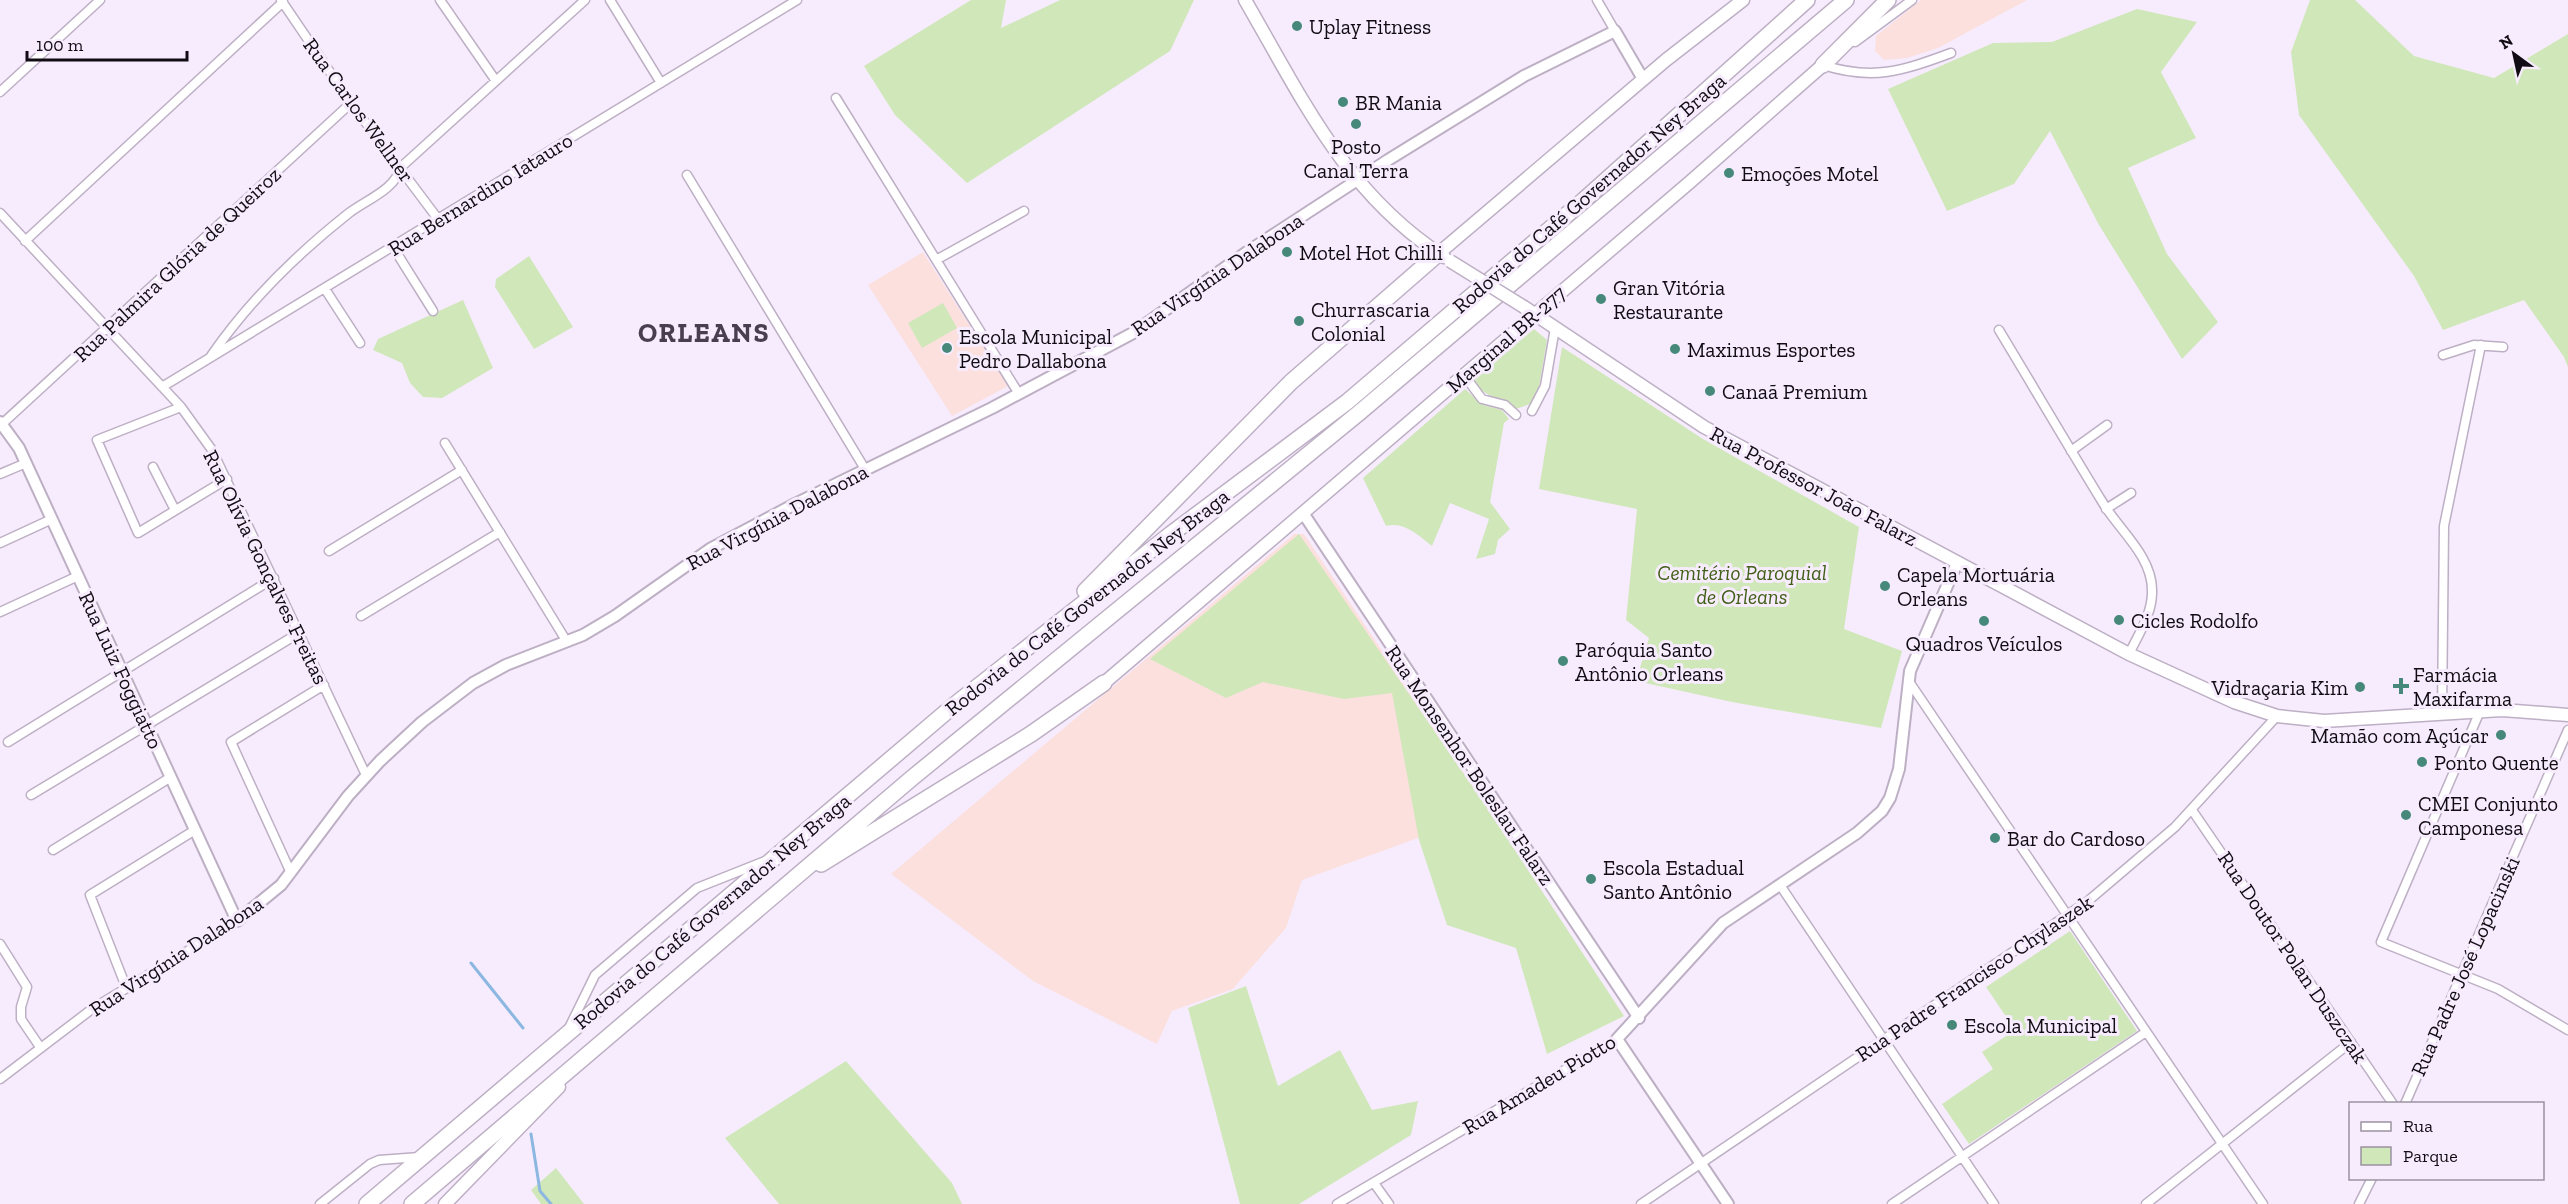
<svg xmlns="http://www.w3.org/2000/svg" width="2568" height="1204" font-family="'Zilla Slab',serif">
  <rect width="100%" height="100%" fill="#f7ecfe"/>
  <path fill="#fbe0dd" d="M1921 0H2027L1938 48 1907 58 1884 60 1875 51 1876 36Z"/>
  <path fill="#fbe0de" d="M923 252 1008 386 952 416 868 285Z
    M1294 534H1304L1490 812 1302 880 1286 928 1238 983 1233 989 1172 1011 1157 1044 1033 981 891 874Z"/>
  <path fill="#d0e7ba" d="M971 0H1006L1001 28 1060 0H1194L1170 51 967 183 895 115 864 66Z
    M2310 0H2355L2414 56 2494 78 2568 34V367L2564 357 2524 300 2443 330 2414 276 2299 115 2291 52Z
    M2137 9 2197 22 2161 72 2196 138 2128 168 2167 254 2218 322 2182 359 2099 225 2050 131 2014 184 1947 211 1888 89 1993 43 2052 42Z
    M529 256 573 327 534 349 495 287 496 279Z
    M463 300 493 368 442 398 423 397 410 383 402 363 373 350 378 339Z
    M943 303 957 328 922 348 908 323Z
    M1534 329 1547 340 1539 387 1530 404 1516 409C1499 395 1486 400 1473 380Z
    M1562 347 1703 439 1859 527 1844 629 1902 651 1881 728 1732 702 1636 681 1649 638 1626 620 1637 509 1539 489Z
    M1465 389 1483 405 1502 410 1509 419 1504 423 1490 502 1510 529 1498 540 1495 554 1476 559 1489 519 1450 503 1432 546C1418 535 1404 521 1386 526L1363 478Z
    M1299 534 1490 812 1624 1016 1547 1054 1516 948 1447 925 1419 840 1392 693 1344 699 1263 682 1226 698 1150 659Z
    M2070 931 2137 1031 1969 1144 1942 1104 1993 1069 1982 1052 2015 1030 1986 987Z
    M1246 986 1278 1086 1340 1050 1372 1110 1418 1101 1411 1135 1299 1204H1240L1188 1008Z
    M846 1061 952 1183 962 1204H779L725 1138Z
    M556 1168 584 1204H541L531 1190Z"/>
  <g fill="none" stroke-linecap="round" stroke-linejoin="round">
    <path stroke="#8bb7e0" stroke-width="3" d="M471 963 523 1028
      M531 1134 540 1191 551 1204"/>
    <defs>
      <path id="minor" d="M281 0 351 103 438 219
        M440 0 496 81
        M610 0 661 83
        M1597 0 1615 31
        M1855 42 1912 0
        M1823 65C1873 81 1902 71 1951 53
        M0 92 100 0
        M836 98 1019 394
        M687 175 865 469
        M0 213 181 407 212 450 366 775
        M25 241 283 2
        M393 247 433 311
        M936 260 1024 211
        M325 289 360 343
        M1999 330C2034 388 2068 446 2103 503 2119 530 2152 556 2152 590 2153 613 2138 635 2129 654
        M2443 355 2474 345 2503 347
        M211 356C249 301 297 254 349 213 366 200 396 189 400 168L585 0
        M1464 375 1482 399 1505 405 1516 415
        M162 387 797 0
        M181 407 97 440 138 533 227 479
        M1532 411 1545 386 1555 328
        M2 424 351 103
        M445 443 567 642
        M2071 451 2107 425
        M153 467 175 510
        M0 474 26 463
        M2106 509 2131 493
        M0 543 52 519
        M329 551 462 470
        M0 612 78 576
        M361 616 500 532
        M1908 680 2263 1204
        M2480 711 2381 942 2498 989 2568 1030
        M2442 713 2444 526 2481 345
        M8 742 274 578
        M31 795 299 633
        M2192 810 2393 1104
        M53 850 171 777
        M291 873 231 742 324 685
        M1780 885 1994 1204
        M0 944 27 987 21 1007V1019L40 1047
        M126 987 90 895 195 830
        M569 1028 595 975 697 888 765 861
        M0 1079 92 1009 237 921
        M2405 1104 2568 730
        M1374 1183 1389 1204
        M320 1204 370 1164 379 1160 420 1157
        M1337 1204 1617 1039
        M1641 1204 2088 901 2175 827 2277 716
        M1892 1204 2146 1032
        M2146 1204 2351 1042
        M2359 1204 2372 1178"/>
      <path id="tertiary" d="M0 422 19 448 237 921 281 885 348 796 380 761 422 722 473 683 506 665 583 635 615 616 710 549 795 504 992 408 1133 333 1247 252 1388 160 1524 76 1615 31 1643 79
        M1303 513 1639 1018
        M1728 1204 1617 1039 1723 923 1857 833 1882 811 1890 798 1899 769 1910 671 1957 563"/>
      <path id="secondary" d="M1245 0C1302 98 1345 193 1444 257
        M1439 253 1666 60 1743 0
        M1524 307 1704 427 2129 654 2234 702 2277 716 2324 721 2502 710 2568 715
        M1104 683 1690 182 1823 65
        M445 1204 559 1087"/>
      <path id="motorway" d="M1823 65 1888 0
        M1085 591 1291 382 1439 253
        M821 864 1031 734 1104 683
        M367 1204 952 707 1171 534 1347 402 1584 200 1807 0
        M412 1204 912 778 1360 412 1846 0"/>
    </defs>
    <use href="#minor" stroke="#bdafc4" stroke-width="11"/>
    <use href="#tertiary" stroke="#bdafc4" stroke-width="14"/>
    <use href="#secondary" stroke="#bdafc4" stroke-width="15"/>
    <use href="#motorway" stroke="#bdafc4" stroke-width="18"/>
    <use href="#minor" stroke="#fff" stroke-width="8"/>
    <use href="#tertiary" stroke="#fff" stroke-width="10"/>
    <use href="#secondary" stroke="#fff" stroke-width="12"/>
    <use href="#motorway" stroke="#fff" stroke-width="15"/>
    <defs>
      <path id="secondary-bridge" d="M1450 261 1524 307"/>
    </defs>
    <use href="#secondary-bridge" stroke="#bdafc4" stroke-width="15" stroke-linecap="butt"/>
    <use href="#secondary-bridge" stroke="#fff" stroke-width="12"/>
  </g>
  <g fill="#46897b" stroke="#f7ecfe" stroke-width="2">
    <circle cx="1297" cy="26" r="6"/>
    <circle cx="1343" cy="102" r="6"/>
    <circle cx="1356" cy="124" r="6"/>
    <circle cx="1729" cy="173" r="6"/>
    <circle cx="1287" cy="252" r="6"/>
    <circle cx="1601" cy="299" r="6"/>
    <circle cx="1299" cy="321" r="6"/>
    <circle cx="947" cy="348" r="6"/>
    <circle cx="1675" cy="349" r="6"/>
    <circle cx="1710" cy="391" r="6"/>
    <circle cx="1885" cy="586" r="6"/>
    <circle cx="2119" cy="620" r="6"/>
    <circle cx="1984" cy="621" r="6"/>
    <circle cx="1563" cy="661" r="6"/>
    <path d="M2398 677h6v6h6v6h-6v6h-6v-6h-6v-6h6z"/>
    <circle cx="2360" cy="687" r="6"/>
    <circle cx="2501" cy="735" r="6"/>
    <circle cx="2422" cy="762" r="6"/>
    <circle cx="2406" cy="815" r="6"/>
    <circle cx="1995" cy="838" r="6"/>
    <circle cx="1591" cy="879" r="6"/>
    <circle cx="1952" cy="1025" r="6"/>
  </g>
  <g text-anchor="middle" dominant-baseline="central" stroke-width="6" stroke-linejoin="round" paint-order="stroke">
    <g font-size="21" fill="#110c13" stroke="#f7ecfe" text-anchor="start">
      <text x="1309" y="26">Uplay Fitness</text>
      <text x="1355" y="102">BR Mania</text>
      <text x="1356" y="146" text-anchor="middle">Posto<tspan x="1356" dy="24">Canal Terra</tspan></text>
      <text x="1741" y="173">Emoções Motel</text>
      <text x="1299" y="252">Motel Hot Chilli</text>
      <text x="1613" y="287">Gran Vitória<tspan x="1613" dy="24">Restaurante</tspan></text>
      <text x="1311" y="309">Churrascaria<tspan x="1311" dy="24">Colonial</tspan></text>
      <text x="959" y="336">Escola Municipal<tspan x="959" dy="24">Pedro Dallabona</tspan></text>
      <text x="1687" y="349">Maximus Esportes</text>
      <text x="1722" y="391">Canaã Premium</text>
      <text x="1897" y="574">Capela Mortuária<tspan x="1897" dy="24">Orleans</tspan></text>
      <text x="2131" y="620">Cicles Rodolfo</text>
      <text x="1984" y="643" text-anchor="middle">Quadros Veículos</text>
      <text x="1575" y="649">Paróquia Santo<tspan x="1575" dy="24">Antônio Orleans</tspan></text>
      <text x="2413" y="674">Farmácia<tspan x="2413" dy="24">Maxifarma</tspan></text>
      <text x="2348" y="687" text-anchor="end">Vidraçaria Kim</text>
      <text x="2489" y="735" text-anchor="end">Mamão com Açúcar</text>
      <text x="2434" y="762">Ponto Quente</text>
      <text x="2418" y="803">CMEI Conjunto<tspan x="2418" dy="24">Camponesa</tspan></text>
      <text x="2007" y="838">Bar do Cardoso</text>
      <text x="1603" y="867">Escola Estadual<tspan x="1603" dy="24">Santo Antônio</tspan></text>
      <text x="1964" y="1025">Escola Municipal</text>
    </g>
    <g font-size="21" fill="#110c13" stroke="#f7ecfe">
      <text transform="translate(359 110) rotate(54)">Rua Carlos Wellner</text>
      <text transform="translate(1589 193) rotate(-41)">Rodovia do Café Governador Ney Braga</text>
      <text transform="translate(480 194) rotate(-32)">Rua Bernardino Iatauro</text>
      <text transform="translate(177 264) rotate(-43)">Rua Palmira Glória de Queiroz</text>
      <text transform="translate(1217 274) rotate(-34)">Rua Virgínia Dalabona</text>
      <text transform="translate(1506 339) rotate(-41)">Marginal BR-277</text>
      <text transform="translate(1814 486) rotate(28)">Rua Professor João Falarz</text>
      <text transform="translate(777 517) rotate(-28)">Rua Virgínia Dalabona</text>
      <text transform="translate(266 567) rotate(64)">Rua Olívia Gonçalves Freitas</text>
      <text transform="translate(1087 602) rotate(-38)">Rodovia do Café Governador Ney Braga</text>
      <text transform="translate(121 670) rotate(65)">Rua Luiz Foggiatto</text>
      <text transform="translate(1470 765) rotate(56)">Rua Monsenhor Boleslau Falarz</text>
      <text transform="translate(712 911) rotate(-40)">Rodovia do Café Governador Ney Braga</text>
      <text transform="translate(176 956) rotate(-33)">Rua Virgínia Dalabona</text>
      <text transform="translate(2293 957) rotate(56)">Rua Doutor Polan Duszczak</text>
      <text transform="translate(2465 966) rotate(-66)">Rua Padre José Lopacinski</text>
      <text transform="translate(1974 978) rotate(-34)">Rua Padre Francisco Chylaszek</text>
      <text transform="translate(1539 1084) rotate(-31)">Rua Amadeu Piotto</text>
    </g>
    <g font-size="21" font-style="italic" fill="#415f16" stroke="#f7ecfe">
      <text x="1742" y="572">Cemitério Paroquial<tspan x="1742" dy="24">de Orleans</tspan></text>
    </g>
    <g font-size="27" font-weight="bold" letter-spacing="1.5" fill="#493e4f" stroke="#f7ecfe">
      <text x="704" y="333">ORLEANS</text>
    </g>
  </g>
  <rect x="2349" y="1102" width="195" height="78" fill="#f7ecfe" stroke="#9b92a0" stroke-width="1.5"/>
  <rect x="2361" y="1122" width="30" height="9" fill="#ffffff" stroke="#9b92a0" stroke-width="1.5"/>
  <text x="2403" y="1132" font-size="18" fill="#110c13">Rua</text>
  <rect x="2361" y="1147" width="30" height="18" fill="#d0e7ba" stroke="#9b92a0" stroke-width="1.5"/>
  <text x="2403" y="1162" font-size="18" fill="#110c13">Parque</text>
  <g transform="translate(2514 54) rotate(327)" stroke="#f7ecfe" stroke-width="4.5" paint-order="stroke">
  <path d="M0-4.5L10 22L0 15L-10 22Z" fill="#110c13"/>
  <text y="-9" font-size="16" font-weight="bold" text-anchor="middle" fill="#110c13">N</text>
  </g>
  <path d="M27 51v9h160v-9" fill="none" stroke="#110c13" stroke-width="3"/>
  <text x="36" y="51" font-size="18" fill="#110c13" stroke="#f7ecfe" stroke-width="4.5" paint-order="stroke">100 m</text>
</svg>
